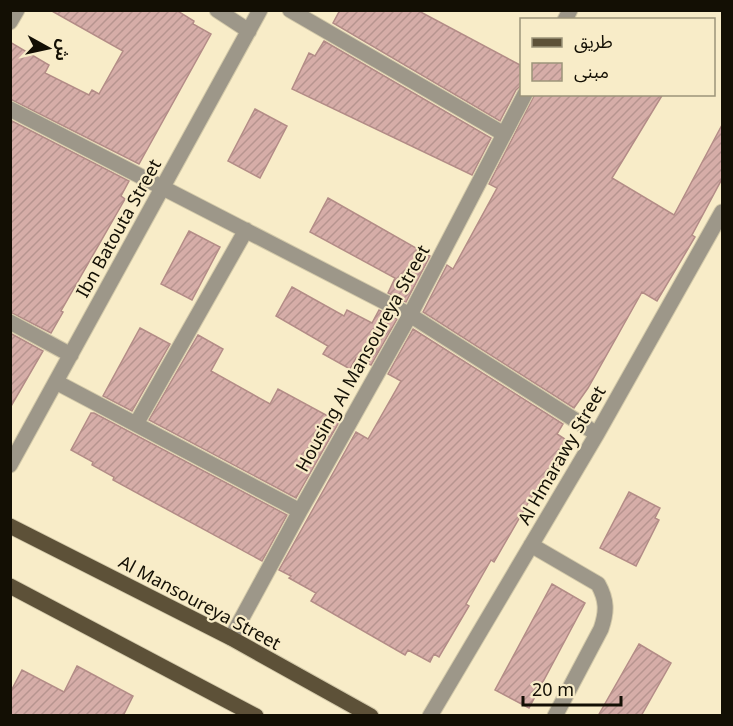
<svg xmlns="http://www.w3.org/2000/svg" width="733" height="726" font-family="'Noto Sans','Noto Sans Arabic',sans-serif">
  <defs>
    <pattern id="building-hatch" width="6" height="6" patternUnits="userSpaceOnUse" patternTransform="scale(1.5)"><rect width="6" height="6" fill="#d6ada8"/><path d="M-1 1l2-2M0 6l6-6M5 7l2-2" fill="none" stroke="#b7948f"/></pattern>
  </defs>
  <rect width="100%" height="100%" fill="#f8ecc8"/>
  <path fill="url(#building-hatch)" stroke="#b38c87" stroke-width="1.5" d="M50 10H176L194 21 193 24 211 34 139 164 10 99V42L49 65 45 73 89 95 92 90 99 94 123 51Z
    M340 10H417L522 66V85L516 90 500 121 333 23Z
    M324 41 491 138 472 175 292 89 309 53 315 56Z
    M535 94H663L612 178 674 215 723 123V177L692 235 695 237 657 301 642 292 588 388 574 408 423 312 447 265 453 269 497 188 489 184Z
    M255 109 287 126 260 178 228 161Z
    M10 120 129 181 121 196 125 199 61 311 63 312 51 333 10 312Z
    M328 198 430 256 406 302 388 293 395 278 310 232Z
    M189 231 220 247 192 300 161 284Z
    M292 287 344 316 347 310 372 323 379 310 397 319 371 365 356 358 350 369 323 354 328 346 276 316Z
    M140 328 170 344 132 411 103 396Z
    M413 329 563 424 557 434 571 443 541 494 535 491 494 562 491 560 466 604 469 606 439 657 434 654 430 662 408 650 405 655 311 601 316 593 289 578 291 576 279 570 356 432 368 439 401 381 388 374Z
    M10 333 43 351 10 408Z
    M198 335 223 349 211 371 270 404 278 389 339 422 296 498 149 420Z
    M91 413H94L287 515 262 561 113 480 114 477 92 465 93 462 71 450Z
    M629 492 660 508 655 518 659 520 636 566 600 548Z
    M552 584 585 603 529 708 495 690Z
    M639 644 671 663 641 716H598Z
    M77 666 133 696 123 716H10V693L22 670 64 692Z"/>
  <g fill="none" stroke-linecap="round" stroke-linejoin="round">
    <defs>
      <path id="minor" d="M217 10 249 31
        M290 10 504 134
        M565 20 570 10
        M10 22 17 10
        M10 109 410 315 597 434
        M10 322 71 355
        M56 382 300 511
        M136 424 246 230
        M10 465 260 10
        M531 545 598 584C607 600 607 612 601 629L555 716
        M231 638 300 511 410 315 525 94
        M430 716 597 434 722 212"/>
      <path id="major" d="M10 526 231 638 371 716
        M10 586 256 716"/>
    </defs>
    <use href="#minor" stroke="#d3c9a9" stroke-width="17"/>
    <use href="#major" stroke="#d3c9a9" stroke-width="17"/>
    <use href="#minor" stroke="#9d9789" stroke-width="15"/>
    <use href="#major" stroke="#5d5138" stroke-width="15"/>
  </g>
  <g text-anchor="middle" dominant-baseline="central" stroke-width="4.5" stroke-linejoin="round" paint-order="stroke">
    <g font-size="18" fill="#130f04" stroke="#f8ecc8">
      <text transform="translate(118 228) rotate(-61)">Ibn Batouta Street</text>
      <text transform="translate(362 358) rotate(-61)">Housing Al Mansoureya Street</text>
      <text transform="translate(561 455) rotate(-60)">Al Hmarawy Street</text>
      <text transform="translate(200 602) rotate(28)">Al Mansoureya Street</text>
    </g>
  </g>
  <rect width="733" height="726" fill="none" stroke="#130f04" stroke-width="24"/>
  <rect x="520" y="18" width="195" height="78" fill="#f8ecc8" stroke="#9c947a" stroke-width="1.5"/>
  <rect x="532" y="38" width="30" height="9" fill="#5d5138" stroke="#9c947a" stroke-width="1.5"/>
  <text x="574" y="48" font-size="18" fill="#130f04">طريق</text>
  <rect x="532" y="63" width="30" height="18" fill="url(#building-hatch)" stroke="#9c947a" stroke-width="1.5"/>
  <text x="574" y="78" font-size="18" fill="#130f04">مبنى</text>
  <g transform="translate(48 48) rotate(98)" stroke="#f8ecc8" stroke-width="4.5" paint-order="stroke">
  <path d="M0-4.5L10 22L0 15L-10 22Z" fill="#130f04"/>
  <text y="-9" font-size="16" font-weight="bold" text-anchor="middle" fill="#130f04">ش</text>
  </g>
  <path d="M523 696v9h98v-9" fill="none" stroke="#130f04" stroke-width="3"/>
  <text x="532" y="696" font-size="18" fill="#130f04" stroke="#f8ecc8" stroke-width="4.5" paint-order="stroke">20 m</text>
</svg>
